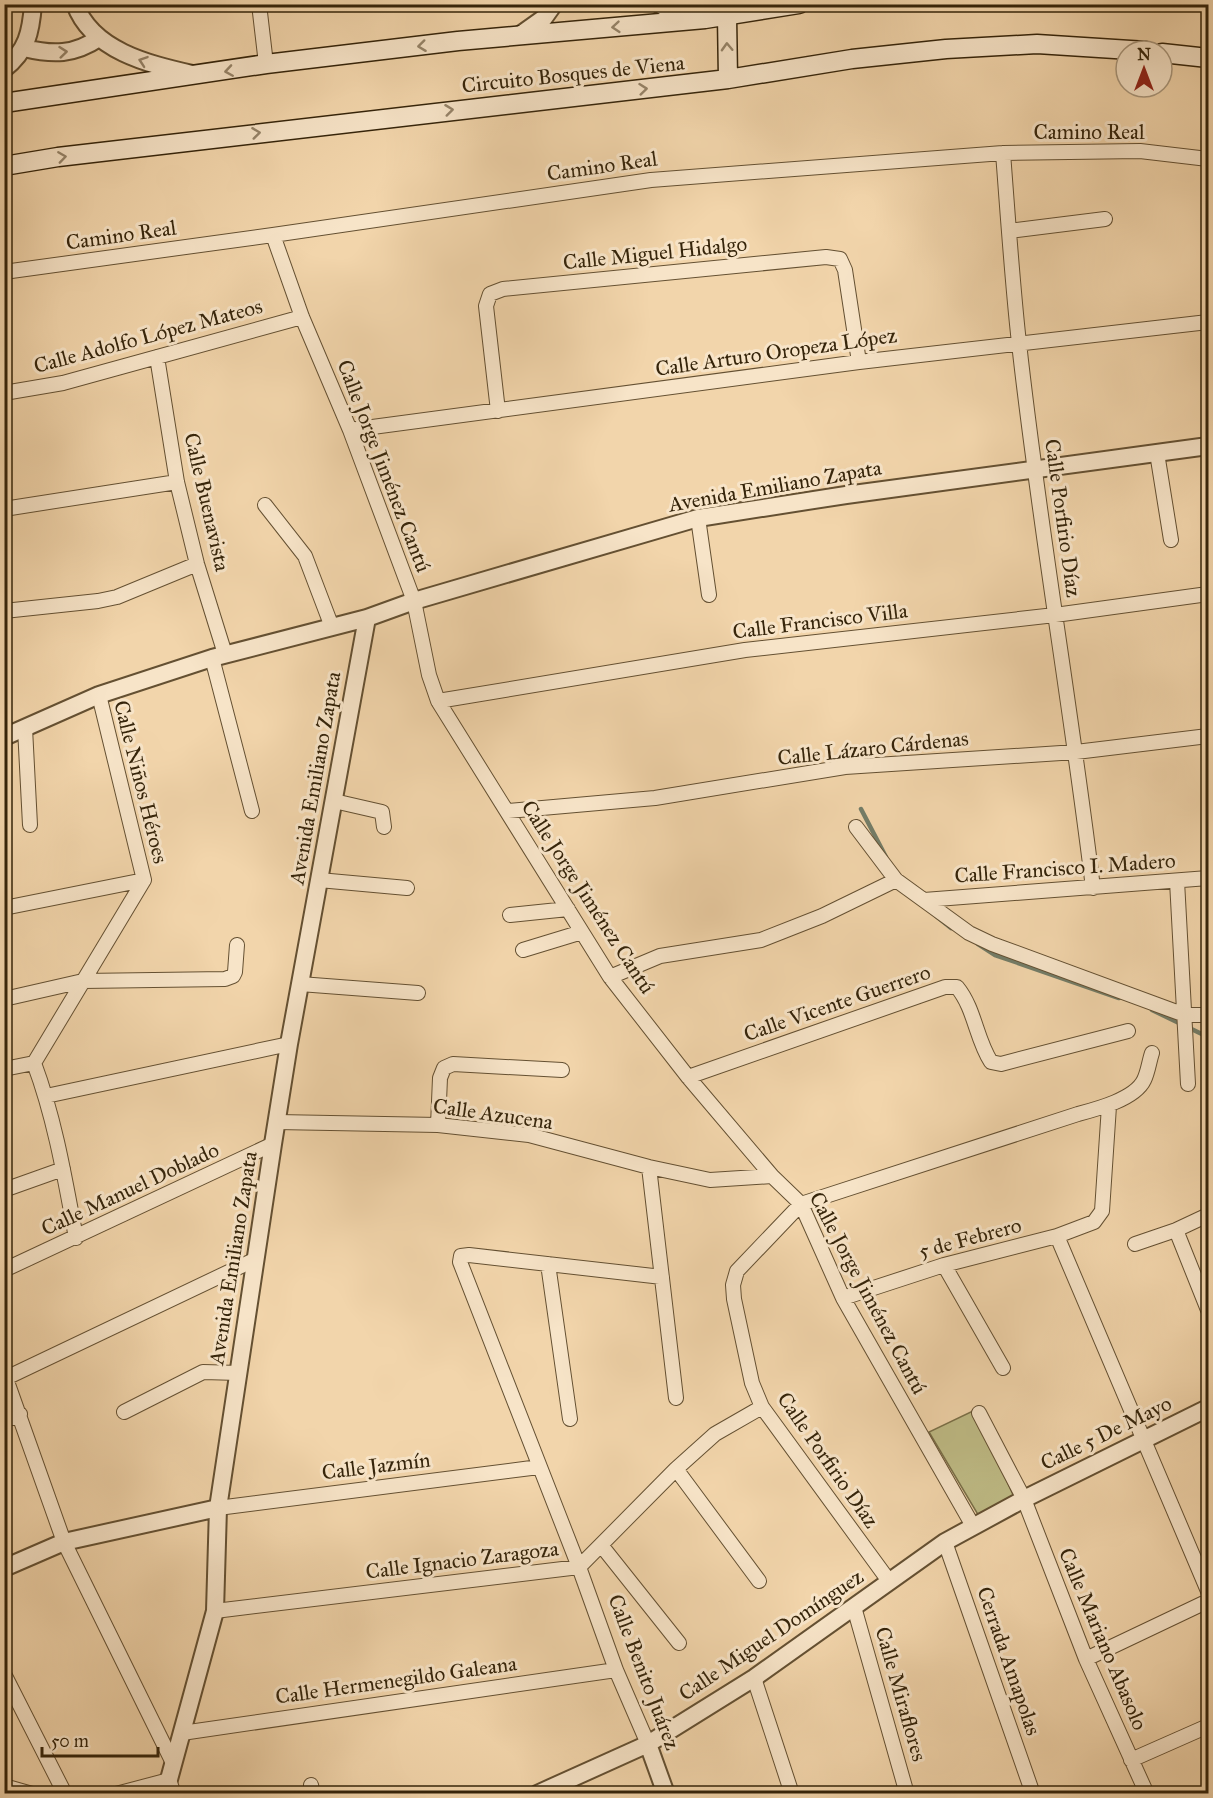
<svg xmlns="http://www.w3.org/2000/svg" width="1213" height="1798" font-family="'IM FELL Great Primer',serif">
  <rect width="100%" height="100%" fill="#f2d5ab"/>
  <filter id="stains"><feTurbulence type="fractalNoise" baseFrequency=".00333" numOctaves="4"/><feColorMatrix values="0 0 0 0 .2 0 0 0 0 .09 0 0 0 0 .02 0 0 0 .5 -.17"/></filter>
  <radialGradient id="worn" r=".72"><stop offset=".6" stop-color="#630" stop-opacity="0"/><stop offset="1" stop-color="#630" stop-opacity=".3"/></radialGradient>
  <path fill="#bfbc86" stroke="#7a7048" stroke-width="1.5" d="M975 1410 1014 1497 980 1518 929 1432Z"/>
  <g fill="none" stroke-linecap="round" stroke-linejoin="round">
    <path stroke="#737d68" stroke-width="4.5" d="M861 809 886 857
      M936 916 951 928
      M978 944 995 955 1119 998
      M1152 1010 1208 1037"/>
    <defs>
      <path id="minor" d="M259 4 266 64
        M1003 153C1008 217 1012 280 1019 343 1039 525 1071 706 1093 888
        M1009 231 1105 219
        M273 235 302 317 350 430 414 601 429 675 438 701 610 977 688 1077 772 1176 801 1204 843 1298 973 1526
        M4 272 273 235 651 180 1003 153 1140 151 1208 159
        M157 357 177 482 197 564 225 654
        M4 393 63 383 302 317
        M498 411 486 306 490 294 503 289 826 257 840 259 845 270 859 362
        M350 430 859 362 1208 322
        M1157 453 1171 540
        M265 505 305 556 332 627
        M4 509 177 482
        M698 518 709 595
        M4 611 98 601 117 597 197 564
        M212 658 252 811
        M438 701 745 650 1055 615 1208 594
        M25 728 30 825
        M334 801 382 812 384 827
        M508 811 655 798 845 767 1076 752 1208 736
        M856 827 896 880 969 933 992 944 1185 1015H1208
        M319 880 407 888
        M1177 881 1188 1084
        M924 900 1208 878
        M4 908 144 880
        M510 915 568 909
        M523 950 582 932
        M610 977 660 956 761 940 822 916 896 880
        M300 984 418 993
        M4 999 83 981 225 979 233 976 235 972 237 945
        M4 1069 34 1063
        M688 1077 945 987H957C975 1009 976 1039 991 1062L1001 1064 1128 1031
        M46 1096 289 1044
        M277 1122 438 1125 529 1135 649 1167 710 1180 772 1176
        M438 1125 440 1078 444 1068 453 1064 562 1070
        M649 1167 676 1398
        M4 1190 63 1169
        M1176 1230 1208 1310
        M1057 1236 1208 1591
        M76 1238C65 1179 55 1119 34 1063L144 880 99 695
        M1135 1244 1176 1230 1208 1215
        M548 1264 570 1419
        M944 1265 1003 1368
        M4 1270 273 1144
        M843 1298 944 1265 1057 1236 1094 1222 1102 1211 1109 1106
        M4 1373 64 1542 173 1763
        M6 1378 256 1259
        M124 1412 203 1372 239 1373
        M979 1413 1024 1499 1086 1659 1147 1794
        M4 1421 20 1414
        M676 1469 759 1581
        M218 1508 539 1467
        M945 1542 1033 1794
        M601 1545 679 1643
        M889 1581 762 1407 752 1383 734 1299 733 1285 737 1271 801 1204 1078 1114C1097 1109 1135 1099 1144 1080 1148 1072 1149 1062 1152 1053
        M854 1607 907 1794
        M215 1611 579 1567 676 1469 715 1434 762 1407
        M1086 1659 1208 1601
        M4 1674 65 1794
        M754 1678 792 1794
        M182 1733 616 1670
        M648 1744 616 1670 579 1567 460 1262 461 1256 469 1255 662 1277
        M1131 1760 1208 1726
        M311 1785 313 1794
        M4 1786 32 1794
        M116 1794 169 1780 174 1794"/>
      <path id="tertiary" d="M75 4C92 51 149 64 192 74
        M659 4 667 9 701 18
        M520 35 544 18 554 4
        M24 48C53 55 74 55 99 38
        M4 69C27 51 31 32 33 4
        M4 737 99 695 212 658 367 618 414 601 698 518 846 495 1208 446
        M4 1568 64 1542 218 1508
        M648 1744 666 1794
        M165 1794 215 1611 218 1508 273 1144 289 1044 367 618
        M537 1794 648 1744 754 1678 945 1542 1024 1499 1208 1408"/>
      <path id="secondary" d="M727 16 728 79
        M1162 53 1208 58
        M4 103 266 64 458 41 705 19 799 4
        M4 166 58 157 728 79 852 59 946 49 1037 44 1146 51"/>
    </defs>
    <use href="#minor" stroke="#645032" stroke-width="16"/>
    <use href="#tertiary" stroke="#645032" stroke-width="20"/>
    <use href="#secondary" stroke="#35240a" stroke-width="21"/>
    <use href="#minor" stroke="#f7e4c8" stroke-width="14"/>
    <use href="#tertiary" stroke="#f7e4c8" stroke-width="16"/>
    <use href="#secondary" stroke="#f7e4c8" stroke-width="18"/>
  </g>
  <defs><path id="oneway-chevron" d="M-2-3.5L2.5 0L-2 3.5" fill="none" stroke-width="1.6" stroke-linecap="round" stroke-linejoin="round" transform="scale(1.5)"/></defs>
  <g stroke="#968469">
    <use href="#oneway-chevron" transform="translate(616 27) rotate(175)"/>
    <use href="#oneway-chevron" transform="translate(422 46) rotate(173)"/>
    <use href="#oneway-chevron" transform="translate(727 47) rotate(-92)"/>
    <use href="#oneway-chevron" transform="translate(63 52) rotate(-6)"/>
    <use href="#oneway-chevron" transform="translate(143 61) rotate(-161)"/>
    <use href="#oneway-chevron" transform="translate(229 71) rotate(171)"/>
    <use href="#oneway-chevron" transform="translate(643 89) rotate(-6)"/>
    <use href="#oneway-chevron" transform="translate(449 110) rotate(-7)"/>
    <use href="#oneway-chevron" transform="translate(256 133) rotate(-7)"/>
    <use href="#oneway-chevron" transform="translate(62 157) rotate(-8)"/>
  </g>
  <g text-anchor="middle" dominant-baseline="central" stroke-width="6" stroke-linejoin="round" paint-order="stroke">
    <g font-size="21" fill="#35240a" stroke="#f7e4c8">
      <text transform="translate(573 74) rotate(-6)">Circuito Bosques de Viena</text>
      <text x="1089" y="132">Camino Real</text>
      <text transform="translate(602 166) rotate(-8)">Camino Real</text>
      <text transform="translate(121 235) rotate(-8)">Camino Real</text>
      <text transform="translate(655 253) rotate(-6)">Calle Miguel Hidalgo</text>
      <text transform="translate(148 336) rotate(-15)">Calle Adolfo López Mateos</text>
      <text transform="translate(776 352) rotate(-8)">Calle Arturo Oropeza López</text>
      <text transform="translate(384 466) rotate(69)">Calle Jorge Jiménez Cantú</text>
      <text transform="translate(775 486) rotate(-10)">Avenida Emiliano Zapata</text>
      <text transform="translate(207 502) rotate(77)">Calle Buenavista</text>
      <text transform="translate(1063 518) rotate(82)">Calle Porfirio Díaz</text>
      <text transform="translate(820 621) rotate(-7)">Calle Francisco Villa</text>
      <text transform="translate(873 748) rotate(-6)">Calle Lázaro Cárdenas</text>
      <text transform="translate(315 778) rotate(-80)">Avenida Emiliano Zapata</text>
      <text transform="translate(141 782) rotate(76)">Calle Niños Héroes</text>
      <text transform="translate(1065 868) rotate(-4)">Calle Francisco I. Madero</text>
      <text transform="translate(588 897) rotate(57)">Calle Jorge Jiménez Cantú</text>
      <text transform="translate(837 1003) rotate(-19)">Calle Vicente Guerrero</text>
      <text transform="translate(493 1114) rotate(8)">Calle Azucena</text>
      <text transform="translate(130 1189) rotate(-25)">Calle Manuel Doblado</text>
      <text transform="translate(970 1238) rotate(-15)">5 de Febrero</text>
      <text transform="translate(233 1258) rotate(-81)">Avenida Emiliano Zapata</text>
      <text transform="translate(868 1293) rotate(62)">Calle Jorge Jiménez Cantú</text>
      <text transform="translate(1106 1433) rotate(-26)">Calle 5 De Mayo</text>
      <text transform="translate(828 1460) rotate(55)">Calle Porfirio Díaz</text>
      <text transform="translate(376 1466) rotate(-7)">Calle Jazmín</text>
      <text transform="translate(462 1560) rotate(-7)">Calle Ignacio Zaragoza</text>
      <text transform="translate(771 1635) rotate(-34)">Calle Miguel Domínguez</text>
      <text transform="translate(1103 1639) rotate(67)">Calle Mariano Abasolo</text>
      <text transform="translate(1009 1661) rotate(71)">Cerrada Amapolas</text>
      <text transform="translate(644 1672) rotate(69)">Calle Benito Juárez</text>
      <text transform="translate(396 1680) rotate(-8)">Calle Hermenegildo Galeana</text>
      <text transform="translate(901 1694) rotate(74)">Calle Miraflores</text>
    </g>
  </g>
  <rect width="1213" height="1798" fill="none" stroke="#f2d5ab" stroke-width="24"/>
  <rect x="6" y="6" width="1201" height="1786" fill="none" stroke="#35240a" stroke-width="3"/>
  <rect x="12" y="12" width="1189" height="1774" fill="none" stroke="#35240a" stroke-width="1.5"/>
  <g transform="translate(1144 69)"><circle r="28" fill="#f7e4c8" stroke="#a9977c" stroke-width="1.5"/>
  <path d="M0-4.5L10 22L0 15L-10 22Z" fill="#8f2418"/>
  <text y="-9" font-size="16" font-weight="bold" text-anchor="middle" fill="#35240a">N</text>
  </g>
  <path d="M42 1747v9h116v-9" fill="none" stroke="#35240a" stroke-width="3"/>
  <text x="51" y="1747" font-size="18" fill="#35240a" stroke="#f7e4c8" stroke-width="4.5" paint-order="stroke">50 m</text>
  <rect width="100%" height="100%" filter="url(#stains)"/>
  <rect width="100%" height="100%" fill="url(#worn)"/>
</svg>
